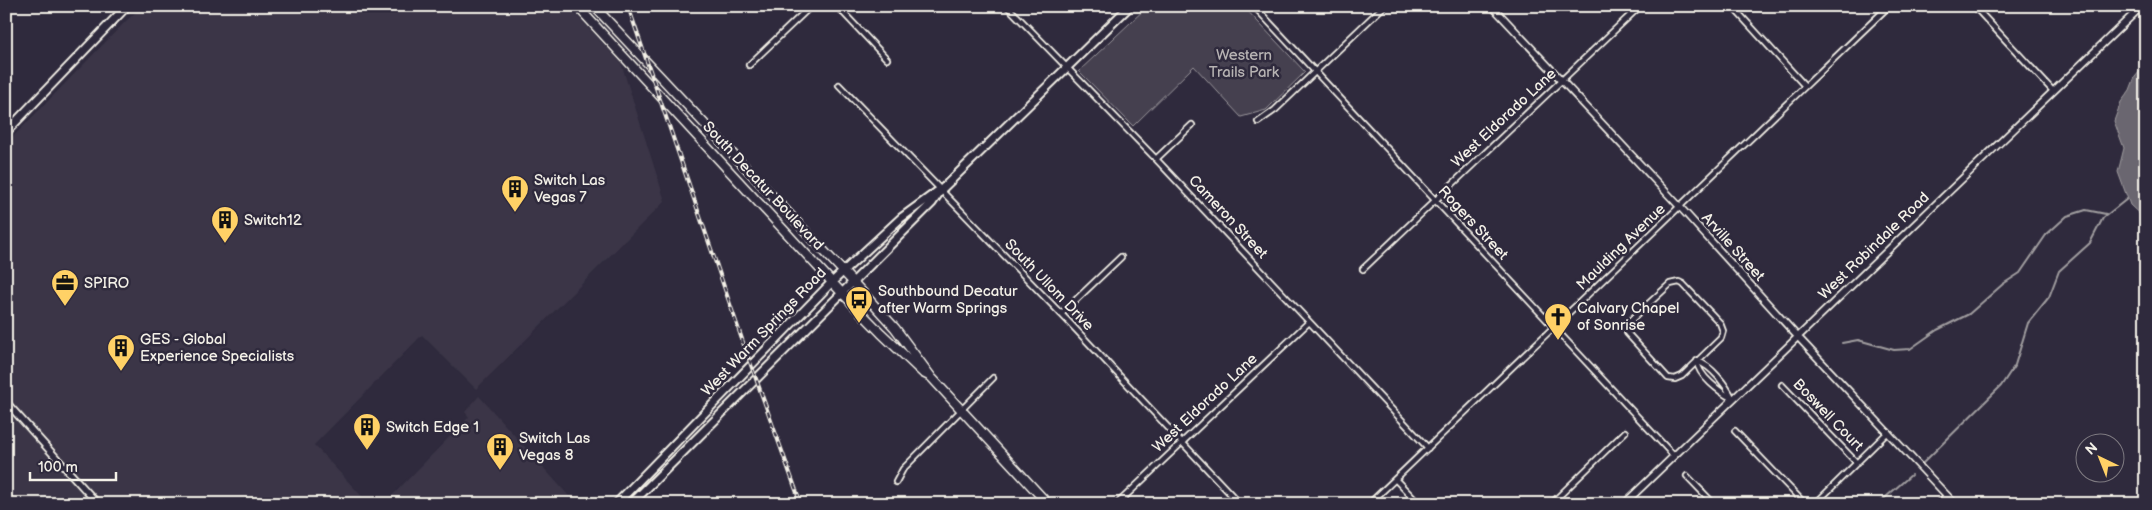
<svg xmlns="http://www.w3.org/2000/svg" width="2152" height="510" font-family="'Balsamiq Sans',sans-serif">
  <rect width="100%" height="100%" fill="#2f2a3d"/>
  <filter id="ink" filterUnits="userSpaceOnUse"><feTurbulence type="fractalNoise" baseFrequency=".02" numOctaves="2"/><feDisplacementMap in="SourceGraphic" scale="10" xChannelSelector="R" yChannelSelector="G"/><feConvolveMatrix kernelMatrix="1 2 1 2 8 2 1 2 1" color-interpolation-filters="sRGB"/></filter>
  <g filter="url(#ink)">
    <path fill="#3b3647" d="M143 6H568L621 63 665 201 476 389 422 335 314 445 369 504H6V144L126 21Z
      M479 396 576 504H384L469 417 465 412Z"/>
    <path fill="#454050" stroke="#9c989c" d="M1148 6H1243L1305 72 1266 110 1241 117 1194 66 1133 126 1079 71Z"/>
    <path fill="#6a6670" stroke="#a19ea0" d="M2146 64V220L2130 205 2118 172 2124 148 2114 121 2121 102 2130 90 2135 77Z"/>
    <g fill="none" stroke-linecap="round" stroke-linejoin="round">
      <path stroke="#a19ea0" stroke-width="2" d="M1842 343 1858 340 1894 350 1910 349 1937 330 1969 314 2003 284 2020 273 2046 235 2067 216 2086 210 2106 214
        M1922 464 2001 386 2015 365 2028 323 2049 297 2059 271 2090 243 2103 218 2127 199
        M1878 504 1911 475"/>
      <defs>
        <path id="minor" d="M837 6 887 59
          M1007 6 1156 159 1428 448
          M1254 6 1674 456
          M1732 6 1805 86
          M1974 6 2053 91
          M749 65 811 6
          M839 85 1067 320 1240 504
          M1258 122 1275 110 1384 6
          M1156 159 1192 125
          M1363 269 1640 6
          M1679 282 1683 284 1720 323 1723 331 1721 338 1682 376 1675 379 1668 378 1627 333 1630 321 1670 284Z
          M1061 314 1121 257
          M1697 361C1698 376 1720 392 1733 399
          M1697 361C1712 366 1726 385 1733 399
          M1782 385 1857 463
          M1735 431 1805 504
          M1687 476 1714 504
          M1395 479 1419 504
          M896 482 903 469 993 378
          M1117 504 1309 322
          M1369 504 1889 6
          M1551 504 1625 432
          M1815 504 1888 432
          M1938 504 1947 495"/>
        <path id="tertiary" d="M1492 6 1680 207 1797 336 1955 504
          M6 402 98 504
          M1624 504 2142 6"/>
        <path id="secondary" d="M6 132 127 6
          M616 504 832 282 901 218 938 191
          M631 504 932 203 941 190 1130 6"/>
        <path id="primary" d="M577 6 842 293 881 333 923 373 931 377
          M594 6 853 282 895 328 932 378 1048 504"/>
      </defs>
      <use href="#minor" stroke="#f4f1e8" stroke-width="8"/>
      <use href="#tertiary" stroke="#f4f1e8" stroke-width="9"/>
      <use href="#secondary" stroke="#f4f1e8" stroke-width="11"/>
      <use href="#primary" stroke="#f4f1e8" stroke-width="11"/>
      <use href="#minor" stroke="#2f2a3d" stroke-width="4.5"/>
      <use href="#tertiary" stroke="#2f2a3d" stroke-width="5.5"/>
      <use href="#secondary" stroke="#2f2a3d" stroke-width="7"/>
      <use href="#primary" stroke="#2f2a3d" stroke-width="8"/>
      <defs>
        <path id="rail" d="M628 6 746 351 801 504"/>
      </defs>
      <use href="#rail" stroke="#f4f1e8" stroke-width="4"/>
      <use href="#rail" stroke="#2f2a3d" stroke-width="2" stroke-dasharray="5.5" stroke-linecap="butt"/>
    </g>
  </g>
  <defs>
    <symbol id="building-pin" viewBox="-11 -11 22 30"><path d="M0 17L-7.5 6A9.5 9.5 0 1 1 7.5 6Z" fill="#ffd166" stroke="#2f2a3d"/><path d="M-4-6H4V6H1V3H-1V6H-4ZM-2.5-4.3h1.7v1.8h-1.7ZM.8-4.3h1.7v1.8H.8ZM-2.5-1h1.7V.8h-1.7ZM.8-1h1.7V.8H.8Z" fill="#111"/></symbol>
    <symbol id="office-pin" viewBox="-11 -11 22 30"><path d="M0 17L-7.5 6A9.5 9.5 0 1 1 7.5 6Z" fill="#ffd166" stroke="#2f2a3d"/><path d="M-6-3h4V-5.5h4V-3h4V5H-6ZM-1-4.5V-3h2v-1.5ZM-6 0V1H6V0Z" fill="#111"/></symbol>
    <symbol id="bus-pin" viewBox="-11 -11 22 30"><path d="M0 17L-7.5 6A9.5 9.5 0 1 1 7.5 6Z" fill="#ffd166" stroke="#2f2a3d"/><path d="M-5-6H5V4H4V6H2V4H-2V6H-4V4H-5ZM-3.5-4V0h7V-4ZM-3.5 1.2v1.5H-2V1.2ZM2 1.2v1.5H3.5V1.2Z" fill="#111"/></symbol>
    <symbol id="church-pin" viewBox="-11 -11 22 30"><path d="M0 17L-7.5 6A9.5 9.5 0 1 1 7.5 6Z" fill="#ffd166" stroke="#2f2a3d"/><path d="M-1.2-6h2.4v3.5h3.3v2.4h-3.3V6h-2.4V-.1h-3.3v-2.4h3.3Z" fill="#111"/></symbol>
  </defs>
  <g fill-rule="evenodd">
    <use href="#building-pin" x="499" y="173" width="32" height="43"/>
    <use href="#building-pin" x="209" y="204" width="32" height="43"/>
    <use href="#office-pin" x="49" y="267" width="32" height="43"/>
    <use href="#bus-pin" x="843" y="284" width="32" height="43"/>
    <use href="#church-pin" x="1542" y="301" width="32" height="43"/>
    <use href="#building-pin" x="105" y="332" width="32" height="43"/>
    <use href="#building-pin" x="351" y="411" width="32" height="43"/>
    <use href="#building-pin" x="484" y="431" width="32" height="43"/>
  </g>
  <g text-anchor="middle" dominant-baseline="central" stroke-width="5" stroke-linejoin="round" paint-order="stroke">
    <g font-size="15" fill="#b7b3b3" stroke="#2f2a3d">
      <text x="1244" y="55">Western<tspan x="1244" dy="17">Trails Park</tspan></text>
    </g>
    <g font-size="15" fill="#f4f1e8" stroke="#2f2a3d">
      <text transform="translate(1504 118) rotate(-43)">West Eldorado Lane</text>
      <text transform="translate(763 186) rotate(47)">South Decatur Boulevard</text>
      <text transform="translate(1228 217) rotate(47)">Cameron Street</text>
      <text transform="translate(1473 223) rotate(47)">Rogers Street</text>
      <text transform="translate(1874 246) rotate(-44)">West Robindale Road</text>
      <text transform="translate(1621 247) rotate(-44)">Maulding Avenue</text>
      <text transform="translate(1733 247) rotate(48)">Arville Street</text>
      <text transform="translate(1049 285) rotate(46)">South Ullom Drive</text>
      <text transform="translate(764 332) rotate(-46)">West Warm Springs Road</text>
      <text transform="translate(1205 403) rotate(-43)">West Eldorado Lane</text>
      <text transform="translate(1828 415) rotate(46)">Boswell Court</text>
    </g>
    <g font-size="15" fill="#f4f1e8" stroke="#2f2a3d" text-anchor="start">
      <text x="534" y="180">Switch Las<tspan x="534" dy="17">Vegas 7</tspan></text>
      <text x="244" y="220">Switch12</text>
      <text x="84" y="283">SPIRO</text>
      <text x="878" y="291">Southbound Decatur<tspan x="878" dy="17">after Warm Springs</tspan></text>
      <text x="1577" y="308">Calvary Chapel<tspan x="1577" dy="17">of Sonrise</tspan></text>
      <text x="140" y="339">GES - Global<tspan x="140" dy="17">Experience Specialists</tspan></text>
      <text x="386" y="427">Switch Edge 1</text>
      <text x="519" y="438">Switch Las<tspan x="519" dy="17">Vegas 8</tspan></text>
    </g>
  </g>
  <rect width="2152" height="510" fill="none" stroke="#2f2a3d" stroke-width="25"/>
  <rect x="12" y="12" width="2127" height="485" fill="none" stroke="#f4f1e8" stroke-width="2" filter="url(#ink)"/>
  <g transform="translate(2100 458) rotate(317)"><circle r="24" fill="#2f2a3d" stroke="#7e7a81"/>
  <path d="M0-4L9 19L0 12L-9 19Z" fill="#ffd166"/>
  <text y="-8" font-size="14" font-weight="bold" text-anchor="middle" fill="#f4f1e8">N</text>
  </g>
  <path d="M30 472v8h86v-8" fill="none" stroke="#f4f1e8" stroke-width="2.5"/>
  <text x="38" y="472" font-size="15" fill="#f4f1e8" stroke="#2f2a3d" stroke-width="4" paint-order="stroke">100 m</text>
</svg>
